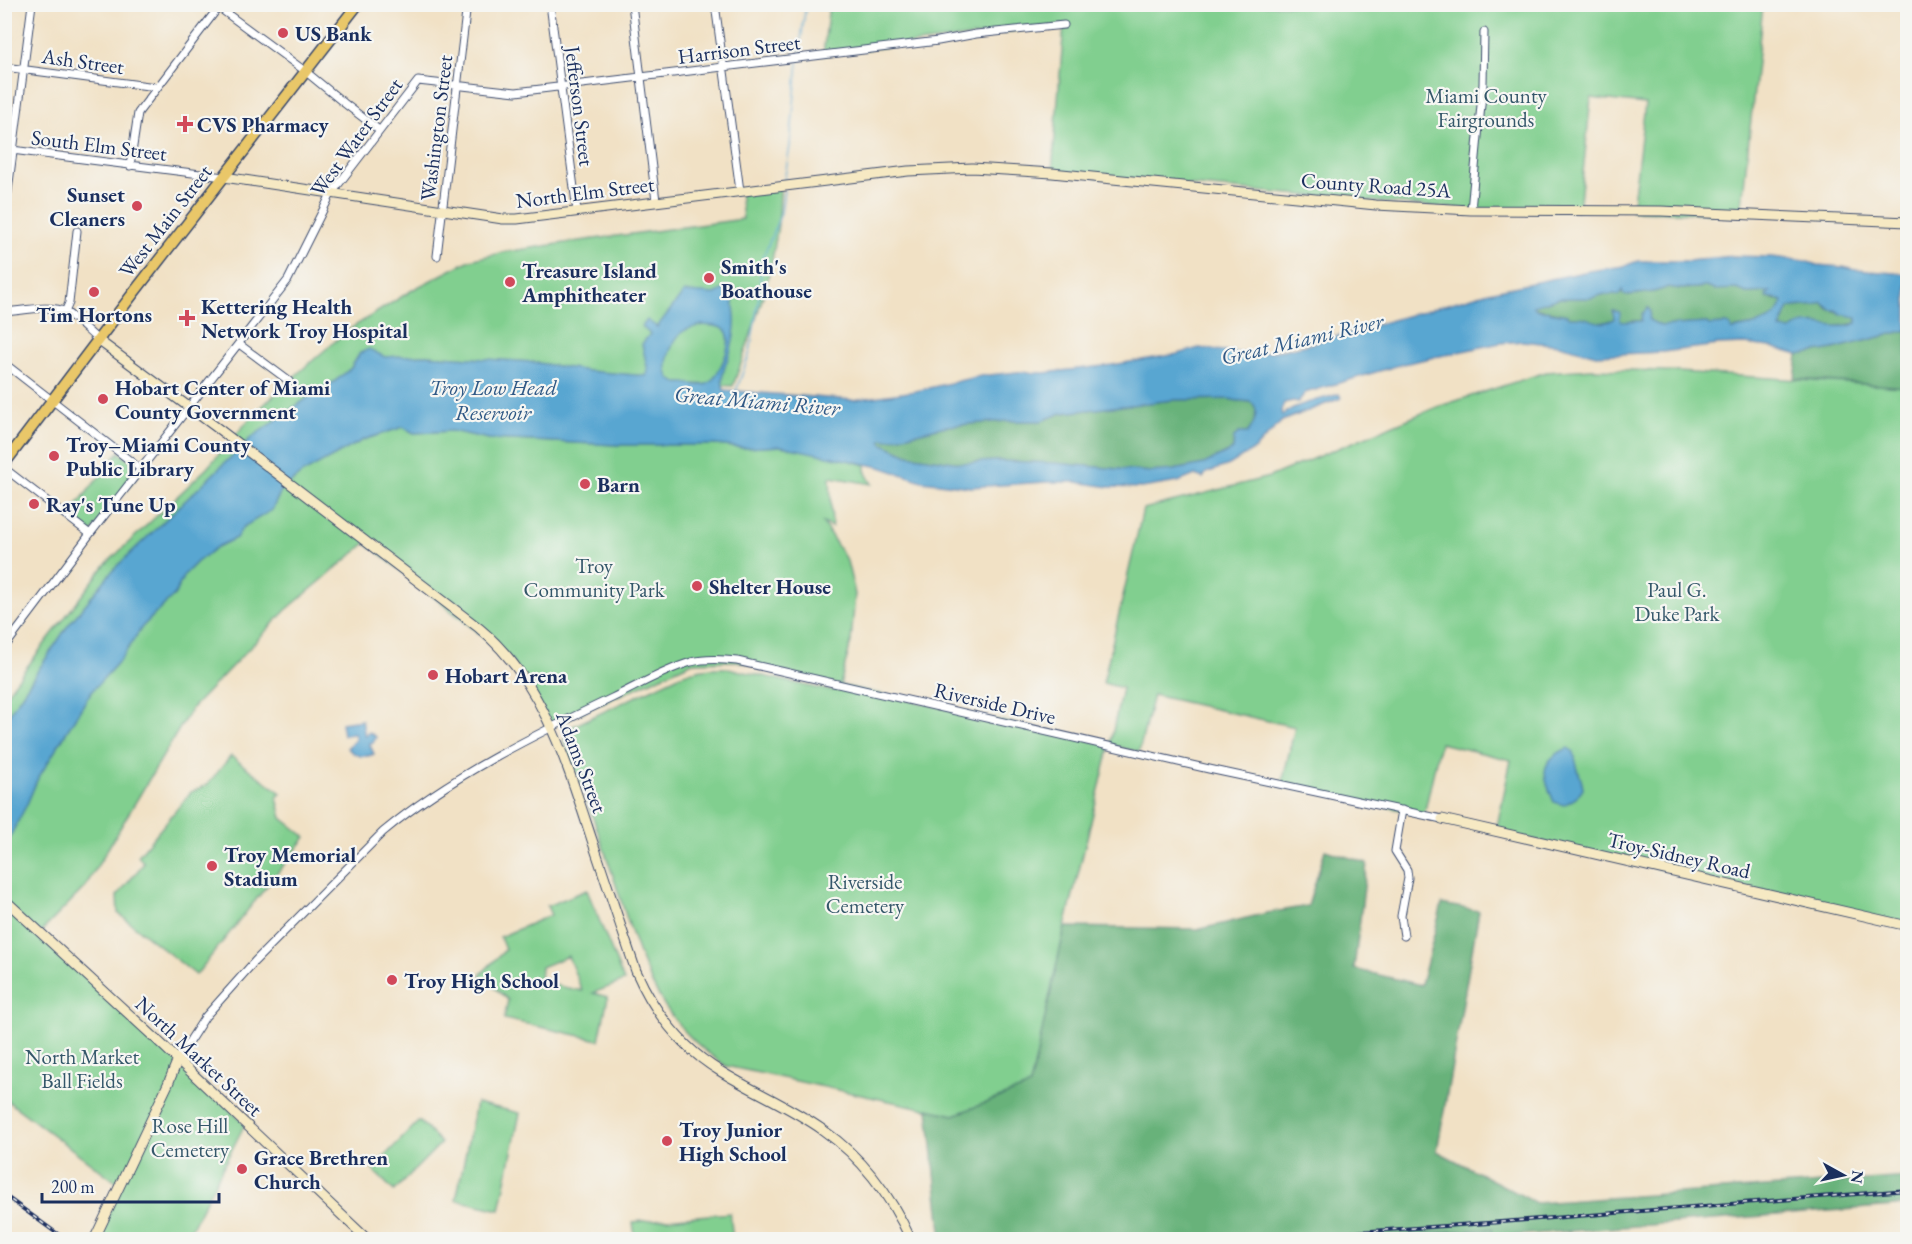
<svg xmlns="http://www.w3.org/2000/svg" width="1912" height="1244" font-family="'EB Garamond',serif">
  <rect width="100%" height="100%" fill="#f6f6f2"/>
  <filter id="ink" filterUnits="userSpaceOnUse"><feTurbulence type="fractalNoise" baseFrequency=".0167" numOctaves="2"/><feDisplacementMap in="SourceGraphic" scale="12" xChannelSelector="R" yChannelSelector="G"/><feConvolveMatrix kernelMatrix="1 2 1 2 8 2 1 2 1" color-interpolation-filters="sRGB"/></filter>
  <filter id="wash" filterUnits="userSpaceOnUse"><feTurbulence type="fractalNoise" baseFrequency=".008" numOctaves="4" result="noise"/><feDisplacementMap in="SourceGraphic" scale="24" xChannelSelector="R" yChannelSelector="G"/><feGaussianBlur stdDeviation="1.35" result="paint"/><feColorMatrix in="noise" values="0 0 0 0 0 0 0 0 0 0 0 0 0 0 0 0 0 1.4 0 .05"/><feComposite in="paint" operator="in"/></filter>
  <g filter="url(#wash)">
    <rect width="100%" height="100%" fill="#f1e1c5"/>
    <path fill="#81cf8f" stroke="#4e7f76" stroke-width="1.5" fill-rule="evenodd" d="M829 5H1763L1741 214 1632 211 1645 104 1591 98 1579 210H1471L1052 173 1064 25 823 55Z
      M780 187C781 254 755 324 733 386L675 383 646 376 588 371 532 362 425 355 385 357 360 353 351 368 334 382 319 390 252 437 114 569 67 627 5 720 4 697 105 565 207 468 252 416 289 381 348 330 414 289 470 260 505 252 572 242 743 219 740 191Z
      M1592 369 1663 371 1907 387V926L1496 831 1511 760 1440 743 1424 815 1282 784 1295 727 1153 695 1139 752 1110 745 1065 927 1030 1086 954 1115 726 1066C653 1018 641 960 615 882 599 834 583 787 564 740L569 728 681 675C696 669 710 667 727 668L826 690H838L839 685 737 661 693 662 550 727 511 659 366 543 285 611 191 709 85 887 41 932 245 1124 186 1239H94L120 1185 5 1099V846L27 804 37 780 91 692 121 659 142 627 175 594 184 575 197 562 217 547 236 538 242 527 272 510 281 491 301 474 363 440 403 427 414 433 452 431 489 439 618 445H716L744 448 781 446 820 453 866 465V473L872 484 830 477 832 527 823 523 847 561 855 594 851 642 840 685 1110 745 1122 688 1103 683 1143 509 1269 477 1437 407 1546 372Z
      M119 452 142 470 90 534 68 516Z
      M231 756 281 793 277 798 282 818 306 837 196 975 118 913 117 896 144 863 138 856 191 792 207 785Z
      M587 890 624 981 593 993 608 997 599 1040 504 1019 508 1000 480 975 505 950 500 937 551 915 547 906ZM568 956 582 991 540 982 541 967Z
      M476 1103 520 1113 500 1210 456 1200Z
      M419 1121 441 1143 394 1191 372 1169Z
      M730 1213 733 1239H635L633 1222Z
      M1492 1230V1240L1297 1239Z"/>
    <path fill="#68b27a" stroke="#42706c" stroke-width="1.5" d="M1668 287 1681 289 1706 287 1716 289H1737L1748 293 1770 292 1767 298 1783 301C1778 324 1756 325 1736 328V330H1732L1727 324 1709 325 1707 323 1661 326 1650 321 1648 317 1650 313 1648 308 1642 314 1641 321H1633L1624 323 1614 319 1603 323H1594L1584 318 1569 317 1567 315 1534 308 1533 306 1559 298H1591L1605 294 1608 295 1614 294 1619 295 1622 290 1624 295C1638 294 1655 293 1668 287Z
      M1822 302 1828 309 1857 317V323L1833 327 1825 326 1815 323 1791 330 1780 329 1789 308C1800 305 1813 308 1822 302Z
      M1907 330V387L1795 379 1798 355 1833 349Z
      M1230 399C1236 402 1244 400 1250 402 1262 407 1253 427 1247 433H1239L1234 437 1233 450 1204 464 1174 470 1151 472 1054 463 998 461 961 463 946 461 908 455 883 444 881 441 883 439 887 440 946 426 1006 421H1041L1062 413 1173 400Z
      M1325 850 1367 863 1354 969 1421 985 1442 904 1479 911 1437 1151 1536 1203 1907 1177V1205L1493 1237 1492 1229 1290 1240 942 1239 928 1109 954 1115 1030 1086 1065 927 1201 929 1267 913 1308 906Z"/>
    <path fill="#58a6d1" stroke="#3a6a98" stroke-width="1.5" fill-rule="evenodd" d="M1732 256 1772 257 1805 261 1817 265 1843 267 1856 270 1907 274V330L1833 349 1798 355 1771 347 1744 344 1718 345 1663 352 1596 355 1559 345 1523 341 1500 343 1403 364 1305 393 1298 402 1293 401 1284 403 1281 411 1282 415C1287 413 1288 410 1293 408 1308 401 1324 399 1339 394L1341 398 1282 421 1255 449 1229 465 1206 473 1203 478 1195 475 1178 482 1142 488 1110 487 1076 482H1046L970 487 922 481 880 467 781 446 744 448 716 445H618L489 439 452 431 414 433 403 427 363 440 301 474 281 491 272 510 243 527 236 538 217 547 197 562 184 575 175 594 142 627 121 659 91 692 37 780 27 804 5 846V720L67 627 114 569 252 437 319 390 334 382 351 368 360 353 369 349 385 357 425 355 532 362 588 371 646 376 648 371 642 344 650 334 642 327 647 320 657 327 684 292 715 294 728 287C737 308 737 327 731 349 727 365 719 373 724 390L853 400 916 391 980 376 1017 372 1044 373 1112 365 1178 354 1199 348 1247 354 1262 353 1288 349 1310 344 1489 292 1589 271 1624 266 1638 261H1689ZM1668 287 1681 289 1706 287 1714 290 1737 289 1747 293 1770 292 1766 296 1767 298H1774L1783 301C1778 323 1755 325 1735 329V330H1732L1731 326 1727 324 1709 325 1707 323 1661 326 1649 320 1650 311 1648 308 1642 314 1641 321 1622 322 1620 320V312L1613 311 1614 319C1602 326 1596 321 1584 318 1580 317 1574 317 1569 317L1567 315 1549 312 1548 310 1542 311 1534 308V306L1559 298H1591L1605 294 1608 295 1614 294 1619 295 1622 290 1624 295C1638 294 1656 293 1668 287ZM1822 302 1831 310H1836L1841 314 1857 317V323C1835 333 1811 315 1791 330L1780 329 1789 308C1800 305 1813 308 1822 302ZM703 325C710 326 720 325 725 330 736 340 718 379 707 384 701 387 692 384 684 383 681 383 678 384 675 382 658 374 671 342 681 333 686 328 696 327 703 325ZM1230 399C1236 402 1244 400 1250 402 1262 407 1253 427 1247 433H1239L1234 437 1233 450 1204 464 1174 470 1151 472 1054 463 998 461 961 463 946 461 908 455 883 444 881 441 883 439 887 440 946 426 1006 421H1041L1062 413 1173 400Z
      M362 720 365 737 369 732 376 737 373 743H369L374 754C363 759 355 756 347 748L355 740V734L343 735 341 723Z
      M1568 748 1574 752C1575 764 1581 776 1583 788L1576 798 1564 805 1554 802C1543 776 1537 762 1568 748Z"/>
    <g fill="none" stroke-linecap="round" stroke-linejoin="round">
      <path stroke="#58a6d1" stroke-width="1.5" d="M799 54 806 4
        M784 182 790 146 798 62
        M736 391 750 352 760 290 761 263 781 213 784 190"/>
    </g>
  </g>
  <g filter="url(#ink)">
    <g fill="none" stroke-linecap="round" stroke-linejoin="round">
      <defs>
        <path id="street" d="M214 4 305 71 344 103 379 130
          M550 4 577 211
          M632 4 656 201
          M715 4 740 191
          M4 67 156 87
          M4 149 224 177
          M130 166 138 113 218 8
          M1471 210 1483 84 1484 32
          M4 222 32 4
          M437 256 467 4
          M4 312C21 311 52 304 66 312 77 320 88 331 98 340
          M65 312 69 303 77 231
          M239 344 289 381
          M4 363 142 470
          M4 468 90 534
          M4 648 90 534 288 280 331 194 418 81 516 92 938 41 976 34 1064 25
          M1402 810 1395 851 1407 870 1408 878 1401 916 1404 936
          M178 1059 205 1017 255 961 383 832C449 777 534 735 612 698 637 686 664 670 691 662 706 658 721 659 737 661L1209 769 1442 819"/>
        <path id="secondary" d="M224 177 503 219H517L908 171 972 168 1052 173 1376 205 1471 210 1661 211 1908 222
          M98 340 220 430 479 628C543 681 567 764 592 840 607 884 621 928 636 971 654 1012 682 1048 720 1071 754 1092 791 1107 823 1130 863 1158 891 1196 911 1240
          M1442 819 1908 926
          M4 899 156 1039 368 1240
          M94 1240 168 1084 178 1059"/>
        <path id="primary" d="M4 464 132 295 358 4"/>
      </defs>
      <use href="#street" stroke="#3b4a6d" stroke-width="9"/>
      <use href="#secondary" stroke="#3b4a6d" stroke-width="11"/>
      <use href="#primary" stroke="#3b4a6d" stroke-width="13"/>
      <use href="#street" stroke="#fff" stroke-width="7"/>
      <use href="#secondary" stroke="#f6e9c3" stroke-width="9"/>
      <use href="#primary" stroke="#e9c769" stroke-width="10"/>
      <defs>
        <path id="rail" d="M4 1195 66 1240
          M1240 1240 1488 1223 1908 1190"/>
      </defs>
      <use href="#rail" stroke="#1b2f5e" stroke-width="4"/>
      <use href="#rail" stroke="#f6f6f2" stroke-width="1.5" stroke-dasharray="4.5" stroke-linecap="butt"/>
    </g>
  </g>
  <g fill="#d1495b" stroke="#f6f6f2" stroke-width="2">
    <circle cx="283" cy="33" r="6"/>
    <path d="M182 115h6v6h6v6h-6v6h-6v-6h-6v-6h6z"/>
    <circle cx="137" cy="206" r="6"/>
    <circle cx="709" cy="278" r="6"/>
    <circle cx="510" cy="282" r="6"/>
    <circle cx="94" cy="292" r="6"/>
    <path d="M184 309h6v6h6v6h-6v6h-6v-6h-6v-6h6z"/>
    <circle cx="103" cy="399" r="6"/>
    <circle cx="54" cy="456" r="6"/>
    <circle cx="585" cy="484" r="6"/>
    <circle cx="34" cy="504" r="6"/>
    <circle cx="697" cy="586" r="6"/>
    <circle cx="433" cy="675" r="6"/>
    <circle cx="212" cy="866" r="6"/>
    <circle cx="392" cy="980" r="6"/>
    <circle cx="667" cy="1141" r="6"/>
    <circle cx="242" cy="1169" r="6"/>
  </g>
  <g text-anchor="middle" dominant-baseline="central" stroke-width="4.5" stroke-linejoin="round" paint-order="stroke">
    <g font-size="21" font-weight="bold" fill="#1b2f5e" stroke="#f6f6f2" text-anchor="start">
      <text x="295" y="33">US Bank</text>
      <text x="197" y="124">CVS Pharmacy</text>
      <text x="125" y="194" text-anchor="end">Sunset<tspan x="125" dy="24">Cleaners</tspan></text>
      <text x="721" y="266">Smith's<tspan x="721" dy="24">Boathouse</tspan></text>
      <text x="522" y="270">Treasure Island<tspan x="522" dy="24">Amphitheater</tspan></text>
      <text x="201" y="306">Kettering Health<tspan x="201" dy="24">Network Troy Hospital</tspan></text>
      <text x="94" y="314" text-anchor="middle">Tim Hortons</text>
      <text x="115" y="387">Hobart Center of Miami<tspan x="115" dy="24">County Government</tspan></text>
      <text x="66" y="444">Troy–Miami County<tspan x="66" dy="24">Public Library</tspan></text>
      <text x="597" y="484">Barn</text>
      <text x="46" y="504">Ray's Tune Up</text>
      <text x="709" y="586">Shelter House</text>
      <text x="445" y="675">Hobart Arena</text>
      <text x="224" y="854">Troy Memorial<tspan x="224" dy="24">Stadium</tspan></text>
      <text x="404" y="980">Troy High School</text>
      <text x="679" y="1129">Troy Junior<tspan x="679" dy="24">High School</tspan></text>
      <text x="254" y="1157">Grace Brethren<tspan x="254" dy="24">Church</tspan></text>
    </g>
    <g font-size="21" fill="#1b2f5e" stroke="#f6f6f2">
      <text transform="translate(739 49) rotate(-7)">Harrison Street</text>
      <text transform="translate(83 61) rotate(8)">Ash Street</text>
      <text transform="translate(580 106) rotate(83)">Jefferson Street</text>
      <text transform="translate(436 128) rotate(-83)">Washington Street</text>
      <text transform="translate(356 137) rotate(-54)">West Water Street</text>
      <text transform="translate(99 145) rotate(7)">South Elm Street</text>
      <text transform="translate(1376 185) rotate(4)">County Road 25A</text>
      <text transform="translate(585 192) rotate(-7)">North Elm Street</text>
      <text transform="translate(165 221) rotate(-52)">West Main Street</text>
      <text transform="translate(995 703) rotate(13)">Riverside Drive</text>
      <text transform="translate(582 762) rotate(69)">Adams Street</text>
      <text transform="translate(1679 855) rotate(13)">Troy-Sidney Road</text>
      <text transform="translate(199 1056) rotate(43)">North Market Street</text>
    </g>
    <g font-size="21" fill="#34576a" stroke="#f6f6f2">
      <text x="1486" y="95">Miami County<tspan x="1486" dy="24">Fairgrounds</tspan></text>
      <text x="594" y="565">Troy<tspan x="594" dy="24">Community Park</tspan></text>
      <text x="1677" y="589">Paul G.<tspan x="1677" dy="24">Duke Park</tspan></text>
      <text x="865" y="881">Riverside<tspan x="865" dy="24">Cemetery</tspan></text>
      <text x="82" y="1056">North Market<tspan x="82" dy="24">Ball Fields</tspan></text>
      <text x="190" y="1125">Rose Hill<tspan x="190" dy="24">Cemetery</tspan></text>
    </g>
    <g font-size="22" font-style="italic" fill="#305986" stroke="#f6f6f2">
      <text transform="translate(1302 339) rotate(-13)">Great Miami River</text>
      <text x="493" y="387">Troy Low Head<tspan x="493" dy="25">Reservoir</tspan></text>
      <text transform="translate(757 401) rotate(5)">Great Miami River</text>
    </g>
  </g>
  <rect width="1912" height="1244" fill="none" stroke="#f6f6f2" stroke-width="24"/>
  <g transform="translate(1843 1175) rotate(98)" stroke="#f6f6f2" stroke-width="4.5" paint-order="stroke">
  <path d="M0-4.5L10 22L0 15L-10 22Z" fill="#1b2f5e"/>
  <text y="-9" font-size="16" font-weight="bold" text-anchor="middle" fill="#1b2f5e">N</text>
  </g>
  <path d="M42 1193v9h177v-9" fill="none" stroke="#1b2f5e" stroke-width="3"/>
  <text x="51" y="1193" font-size="18" fill="#1b2f5e" stroke="#f6f6f2" stroke-width="4.5" paint-order="stroke">200 m</text>
</svg>
